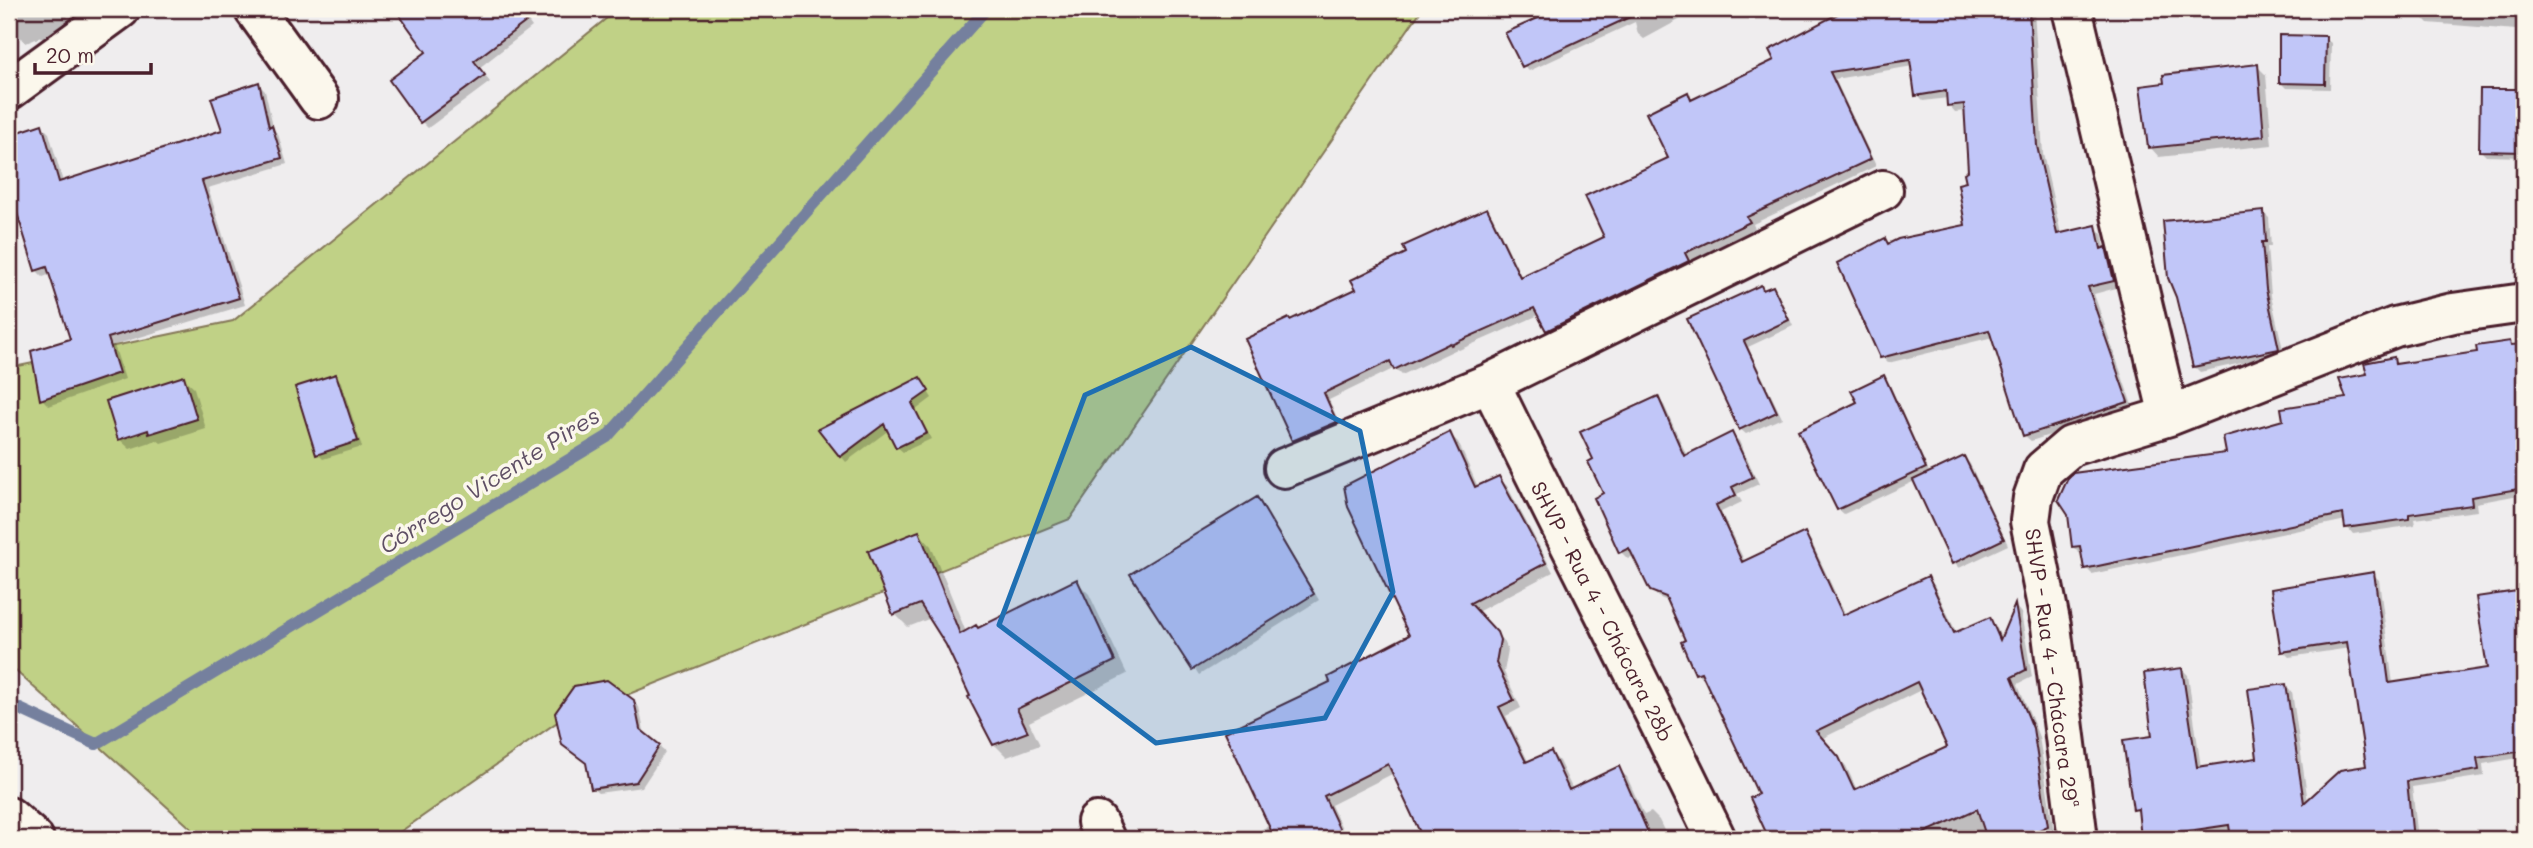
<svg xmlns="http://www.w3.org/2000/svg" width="2533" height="848" font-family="Mali,sans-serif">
  <rect width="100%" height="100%" fill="#efedee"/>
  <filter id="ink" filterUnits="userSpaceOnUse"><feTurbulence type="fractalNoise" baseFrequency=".0143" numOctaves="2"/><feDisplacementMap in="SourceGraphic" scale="14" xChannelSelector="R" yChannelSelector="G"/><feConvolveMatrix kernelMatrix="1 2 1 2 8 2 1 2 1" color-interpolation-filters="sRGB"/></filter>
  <g filter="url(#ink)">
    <path fill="#c0d186" stroke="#857858" stroke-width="2" d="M618 9H1422L1070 519 556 723 390 839H203L9 665V368L233 321Z"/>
    <path fill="#0003" fill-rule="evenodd" d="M9 9H64L75 34 49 45 41 37 26 43 20 37 9 41Z
      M397 9H519L532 27 479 68 490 82 428 128 422 122 429 52Z
      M1562 9H1699L1644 39 1638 34 1635 22 1529 71 1524 66 1508 34Z
      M1837 9H2034L2043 154 2061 234 2095 227 2102 234 2105 248 2112 255 2120 287 2094 294 2133 408 2031 441 2024 435 1993 337 1888 363 1882 357 1885 240 1890 245 1967 227 1970 173 1966 111 1955 112 1949 105 1948 98 1923 101 1917 95 1913 66 1835 79 1876 166 1753 224 1755 229 1691 260 1694 268 1554 336 1539 315 1459 350 1457 349 1402 375 1395 368 1329 400 1342 429 1300 446 1294 440 1291 322 1358 290 1487 210 1493 217 1522 278 1606 238 1670 158 1687 94 1693 100 1777 61 1838 16Z
      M2423 9H2524V157L2486 156 2481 151 2514 91 2516 30 2428 23 2422 17Z
      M2325 38 2331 43 2330 89 2286 88 2281 83Z
      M2257 66 2266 75 2272 145 2159 157 2150 147Z
      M258 84 265 91 274 130 278 134 287 164 208 188 245 305 114 345 125 379 49 406 42 399 72 340 51 274 43 277 36 270 9 181V166L20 162 42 126 49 133 63 182 224 131Z
      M2264 213 2269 218 2271 247H2267L2271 296 2284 354 2200 372 2194 366Z
      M1760 287 1765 292 1772 288 1778 294 1793 326 1748 347 1782 418 1746 434 1740 429 1689 320Z
      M2509 343 2513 346 2524 345V494L2476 503 2477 511 2414 519 2415 525 2353 534 2347 527 2346 520 2092 574 2086 568 2083 552 2079 553 2073 547 2285 421 2348 399 2369 376 2393 359 2399 365 2479 354Z
      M336 376 341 382 362 447 323 459 318 454Z
      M1883 377 1889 383 1930 474 1964 458 1970 464 2008 545 1959 568 1954 563 1915 481 1844 514 1838 509 1860 403Z
      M183 378 194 388 206 429 161 443 157 440 130 449 119 439Z
      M922 382 932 398 916 410 931 439 903 452 897 447 889 430 846 462 841 456Z
      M1657 398 1664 405 1687 456 1732 434 1739 441 1759 484 1737 494 1742 502 1721 512 1745 562 1804 534 1811 541 1846 616 1927 578 1934 585 1957 634 1989 619 1996 626 2002 640 2016 607 2021 613 2032 677 2018 684 2039 737 2054 832 2039 839H1771L1752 799 1760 795 1706 679 1704 680 1697 673 1688 641 1670 602 1658 597 1651 590 1635 555 1628 559 1621 552 1606 494ZM1923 689 1950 747 1857 790 1846 766 1821 739Z
      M1449 434 1458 442 1478 487 1498 478 1507 486 1553 572 1477 612 1505 643 1508 650 1504 672 1521 708 1506 716 1529 763 1551 753 1559 761 1573 790 1618 769 1627 777 1644 815 1651 812 1659 820 1668 839H1425L1394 773 1331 805 1347 839H1243L1270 825 1333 682 1412 636Z
      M1256 500 1262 505 1319 600 1199 675 1133 575Z
      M919 533 931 546 966 632 978 629 1076 581 1089 594 1127 674 1029 722 1040 745 1007 757 994 744 948 644 931 618 908 627 895 614Z
      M2373 574 2379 580 2393 684 2489 670 2478 599 2524 592V757L2483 764 2484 776 2412 787 2418 839H2232L2231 831 2176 839H2145L2140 814 2135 809 2154 737 2182 669 2188 675 2201 768 2259 759 2285 686 2292 692 2308 802 2368 768 2350 648 2289 657 2283 651Z
      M632 701 639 707 645 735 665 752 642 787 598 793 592 788Z"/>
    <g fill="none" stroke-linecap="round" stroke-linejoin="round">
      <path stroke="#74809e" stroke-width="12" d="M9 704 96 744 607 437 986 9"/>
    </g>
    <path fill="#c1c6f8" stroke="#4a1f2b" stroke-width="2" fill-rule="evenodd" d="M395 9H543L474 61 485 75 420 123 389 80 426 52Z
      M1558 9H1647L1522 67 1505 33Z
      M1847 9H2029L2037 146 2057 234 2096 225 2101 249 2106 247 2114 281 2088 287 2128 402 2023 436 1989 330 1880 358 1837 263 1885 238 1888 244 1898 239 1965 225 1958 184 1966 182 1964 173 1968 171 1964 104 1947 106 1946 91 1915 96 1910 60 1830 72 1871 159 1747 217 1750 222 1685 253 1689 261 1546 331 1534 308 1451 345 1450 343 1394 370 1390 361 1324 393 1337 422 1292 441 1245 339 1289 318 1290 320 1356 289 1351 280 1406 253 1403 246 1487 208 1520 277 1604 237 1585 196 1668 158 1646 113 1688 92 1691 100 1774 60 1769 50Z
      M2279 35 2326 36 2325 84 2279 83Z
      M2258 64 2264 136 2148 148 2140 86 2164 83 2163 75Z
      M259 82 269 127 272 125 282 158 202 181 239 298 108 338 119 373 40 400 31 351 70 339 47 267 35 271 9 187V164L18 161 10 135 42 124 59 182 222 130 211 98Z
      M2480 89H2524V152L2479 151Z
      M2264 211 2266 242H2262L2266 289 2279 349 2193 367 2176 297 2168 278 2163 221Z
      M1761 285 1763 290 1773 286 1789 320 1744 341 1777 412 1739 430 1687 319Z
      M2510 341 2511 345 2524 344V488L2471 497 2472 505 2409 514V519L2345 528 2343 514 2084 569 2080 546 2072 547 2068 515 2058 500 2068 478 2073 473 2226 453 2223 437 2283 420 2281 408 2346 398 2339 379 2367 374 2364 363 2394 357 2395 364 2477 352 2476 346Z
      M336 374 358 441 316 455 295 387Z
      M1884 375 1926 468 1837 510 1798 431 1857 402 1851 391Z
      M184 376 197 419 149 434 148 430 118 440 106 401Z
      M920 377 929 391 912 403 927 433 896 448 884 424 840 457 818 429Z
      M1658 396 1684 456 1732 432 1753 477 1732 487 1736 495 1716 505 1742 562 1805 532 1843 615 1928 576 1954 633 1990 617 2000 640 2015 604 2026 670 2012 677 2033 728 2048 826 2019 839H1987L1977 809 1911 839H1769L1750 798 1758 794 1701 672 1695 674 1681 642 1685 640 1666 597 1650 591 1629 548 1619 553 1594 498 1603 493 1588 462 1593 459 1580 432ZM1917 682 1947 747 1854 790 1839 757 1816 731Z
      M1450 432 1475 487 1499 476 1546 563 1470 603 1497 632 1500 640 1496 663 1514 700 1499 707 1526 762 1551 751 1569 790 1619 766 1651 839H1423L1388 764 1324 796 1344 839H1275L1225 732 1330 682 1328 677 1409 635 1348 507 1344 486Z
      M1964 456 2004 539 1952 564 1913 480Z
      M1257 497 1314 594 1192 670 1130 574Z
      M919 531 960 634 976 625 978 628 1077 579 1115 661 1017 709 1028 732 993 745 968 697 970 696 946 645 920 604 893 615 868 551Z
      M2374 572 2389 683 2487 668 2476 597 2524 590V751L2477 758 2479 770 2407 781 2413 839H2231L2229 825 2141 838 2138 809 2133 810 2123 740 2152 736 2144 673 2182 668 2197 767 2257 758 2248 689 2286 684 2304 803 2340 770 2366 766 2347 642 2281 652 2271 589Z
      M607 680 634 700 640 729 660 745 636 782 591 789 586 763 562 745 555 713 574 686Z"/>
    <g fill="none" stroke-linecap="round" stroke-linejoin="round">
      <defs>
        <path id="street" d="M254 9 319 99
          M2072 9 2169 416
          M9 90 120 9
          M1490 383C1564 536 1643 686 1716 839
          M1284 468 1490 383 1883 190
          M1097 822 1105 839
          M2078 839 2051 626 2030 521 2033 498 2043 470 2071 446 2169 416 2395 327 2453 313 2524 303"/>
        <path id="secondary" d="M9 817 34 839"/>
      </defs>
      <use href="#street" stroke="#4a1f2b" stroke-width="44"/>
      <use href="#secondary" stroke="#4a1f2b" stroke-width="44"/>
      <use href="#street" stroke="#fbf7ec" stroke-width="38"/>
      <use href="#secondary" stroke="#fbf7ec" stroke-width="38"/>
    </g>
  </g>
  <path fill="#1f6fb2" fill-opacity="0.2" stroke="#1f6fb2" stroke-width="5" stroke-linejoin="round" d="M1191 347 1360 431 1393 592 1325 718 1156 743 999 625 1085 395Z"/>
  <g text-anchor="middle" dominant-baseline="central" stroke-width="7" stroke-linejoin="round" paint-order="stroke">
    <g font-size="21" fill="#4a1f2b" stroke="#fbf7ec">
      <text transform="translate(1603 611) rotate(63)">SHVP - Rua 4 - Chácara 28b</text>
      <text transform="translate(2053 668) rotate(82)">SHVP - Rua 4 - Chácara 29ª</text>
    </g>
    <g font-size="23" font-style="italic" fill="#5f4f65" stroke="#fbf7ec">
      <text transform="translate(489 480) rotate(-32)">Córrego Vicente Pires</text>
    </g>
  </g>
  <rect width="2533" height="848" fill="none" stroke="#fbf7ec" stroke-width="35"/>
  <rect x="18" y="18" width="2498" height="813" fill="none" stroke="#4a1f2b" stroke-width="2.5" filter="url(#ink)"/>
  <path d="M35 63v10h116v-10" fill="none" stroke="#4a1f2b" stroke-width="3.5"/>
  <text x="46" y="63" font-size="21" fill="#4a1f2b" stroke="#fbf7ec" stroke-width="5" paint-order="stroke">20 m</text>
</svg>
